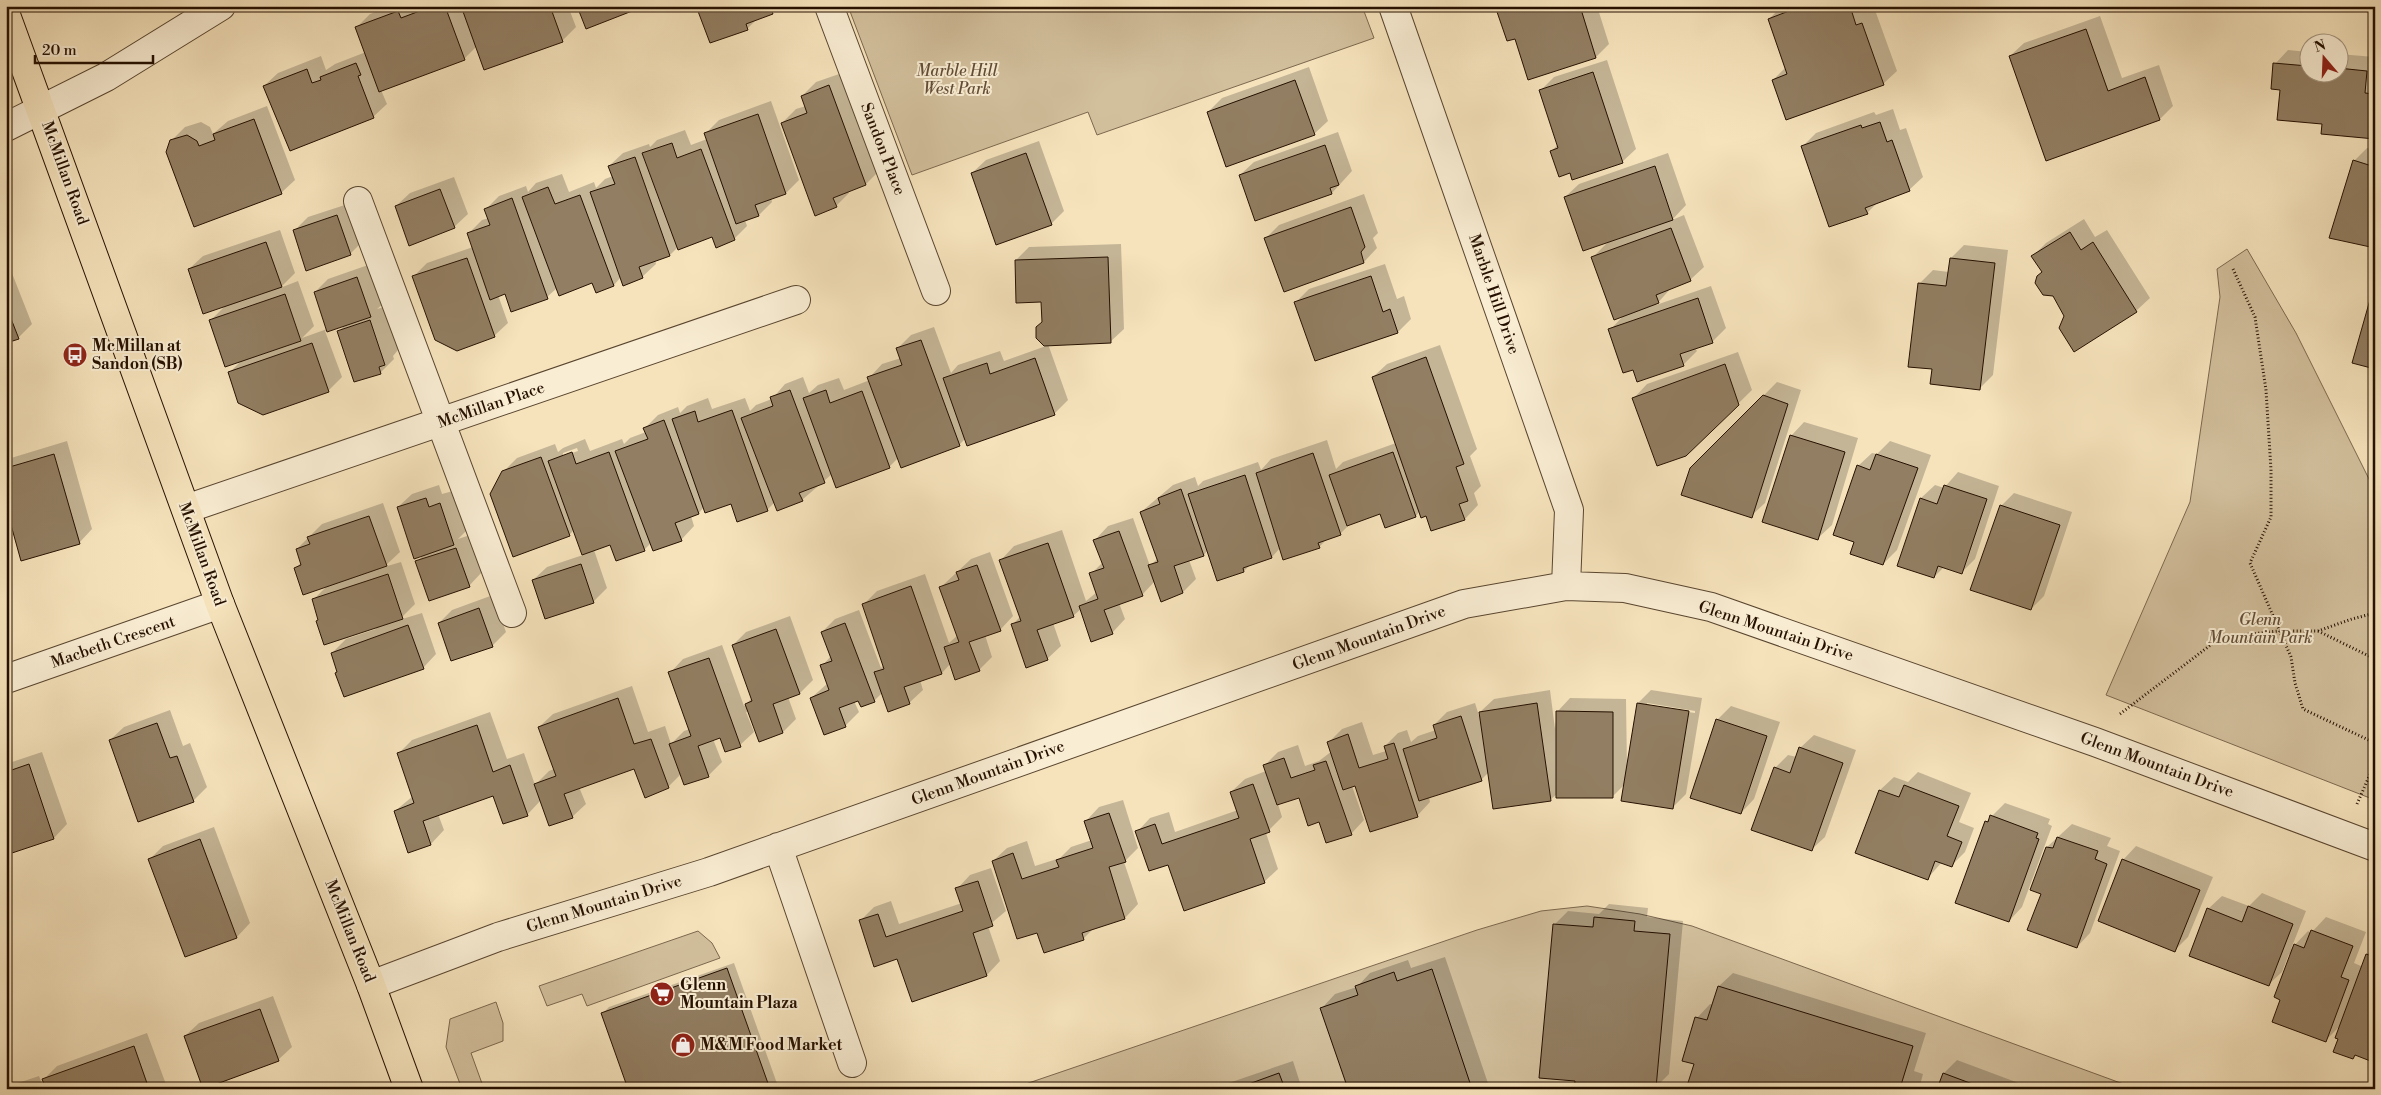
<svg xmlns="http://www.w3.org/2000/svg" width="2381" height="1095" font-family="'Libre Bodoni',serif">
  <rect width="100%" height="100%" fill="#f6e3bc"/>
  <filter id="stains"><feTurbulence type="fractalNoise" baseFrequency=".004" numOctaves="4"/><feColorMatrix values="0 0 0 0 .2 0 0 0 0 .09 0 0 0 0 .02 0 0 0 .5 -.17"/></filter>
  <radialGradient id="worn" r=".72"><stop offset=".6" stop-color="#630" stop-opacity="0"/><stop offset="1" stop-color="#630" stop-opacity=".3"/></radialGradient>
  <path fill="#d2bf9c" stroke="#7c684e" d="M848 6H1362L1374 38 1097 135 1088 112 912 175Z
    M2247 249 2296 333 2375 491V800L2106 695 2190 502 2220 297 2217 269Z
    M1587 906 1640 914 1692 926 2137 1089H1011L1477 930 1541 911Z
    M698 931 712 943 720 958 587 1006 582 994 547 1006 539 986Z
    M496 1002 503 1023V1041L471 1053 484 1089H462L446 1047 450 1019Z"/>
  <path fill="#0003" fill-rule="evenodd" d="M391 6H568L576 27 562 41 477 46 464 59 381 90 387 104 373 117 264 86 278 73 321 56 326 70 335 64 366 52 357 27 370 14Z
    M698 6H779L772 13 757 19 747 29Z
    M1497 6H1597L1609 44 1596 57 1529 79 1515 37Z
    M1782 6H1868L1870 12 1875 10 1897 71 1883 84 1773 80 1786 67 1769 19Z
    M2100 16 2122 78 2159 65 2173 106 2160 119 2010 56 2024 43Z
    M2288 50 2308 52V72H2338V54L2375 57V137L2323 123 2281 88 2275 64Z
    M1607 60 1636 149 1622 162 1571 172 1552 151 1558 144 1540 91 1554 77Z
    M1309 67 1328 121 1314 134 1208 112 1222 98Z
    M842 73 879 171 866 184 848 191 849 193 836 206 782 123 796 109 806 106 802 96 816 82Z
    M771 101 799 180 786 193 771 198 772 202 759 215 745 220 747 226 734 239 713 236 678 247 670 255 655 260 656 264 642 277H621L614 285 597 291 593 282 557 288 547 297 505 292 498 295 508 323 494 336 413 277 427 263 473 247 468 234 482 220 489 218 486 209 499 196 526 186 528 192 536 183 562 174 569 192 594 182 596 188 605 179 613 176 609 166 623 153 649 144 650 147 657 140 685 130 691 145 707 139 705 134 719 120Z
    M267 106 295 180 281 193 171 141 185 127 201 122 210 127 213 134 228 121Z
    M1893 109 1900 130 1906 128 1923 177 1909 190 1878 202 1867 213 1802 147 1816 133 1874 112 1876 115Z
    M1338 132 1352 171 1332 193 1240 175 1254 162Z
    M1039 141 1064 211 1051 224 972 173 986 160Z
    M2367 148 2375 150V247L2331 237 2354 161Z
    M1668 153 1686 205 1672 220 1684 215 1704 267 1690 280 1671 288 1656 305 1711 286 1726 328 1712 342 1695 348 1697 351 1683 365 1633 368 1610 330 1625 314 1592 258 1609 241 1565 197 1579 184Z
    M454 177 468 214 454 227 396 206 410 193Z
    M1364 194 1378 233 1373 238 1377 248 1364 262 1266 238 1279 225Z
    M351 203 363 241 350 254 294 231 308 217Z
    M2084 219 2095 237 2107 230 2150 298 2136 311 2065 316 2053 294 2038 276 2043 271 2033 256 2046 243Z
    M280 230 295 273 280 288 298 281 314 326 302 338 327 329 315 292 328 279 371 264 384 303 377 309 384 307 398 350 393 356 394 359 380 373 338 332 345 325 325 331 342 377 328 391 229 373 242 360 211 320 226 305 189 269 203 256Z
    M1121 244 1124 329 1110 342 1048 344 1068 400 1054 414 966 438 959 445 898 458 889 467 832 474 802 500 775 502 767 510 731 502 704 507 699 513 691 516 694 526 681 540 651 543 644 550 611 544 594 550 607 588 593 602 533 580 547 567 583 555 574 530 569 535 503 472 517 458 555 444 558 452 563 448 585 439 590 451 622 439 624 444 630 438 646 432 645 428 658 415 678 407 680 413 687 406 708 398 712 409 745 398 750 411 756 405 772 399 785 384 803 377 809 393 818 385 839 378 844 390 870 380 869 378 882 364 901 358 897 349 911 335 934 327 951 373 958 365 1000 351 1004 361 1046 346 1042 301 1016 260 1029 247ZM577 448 578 451 563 456V453Z
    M1964 245 2008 250 1993 375 1979 389 1934 368 1919 284 1933 270 1949 272 1951 258Z
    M6 258 32 324 18 338 6 342Z
    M1385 264 1397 299 1404 296 1411 319 1398 332 1296 302 1309 289Z
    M1440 345 1477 449 1470 456 1481 486 1474 493 1478 505 1465 519 1432 530 1427 514 1420 511 1416 516 1386 527 1381 512 1351 523 1340 534 1328 538 1319 547 1280 548 1272 557 1251 564 1244 571 1208 550 1204 555 1189 560 1196 579 1183 592 1155 581 1142 595 1119 603 1125 619 1112 633 1081 609 1073 616 1053 623 1061 646 1047 659 1012 625 1020 617 1001 560 1014 546 1062 530 1086 601 1097 592 1091 574 1103 562 1095 540 1108 526 1133 518 1150 566 1158 558 1141 512 1173 485 1195 477 1198 486 1203 481 1258 462 1261 470 1271 459 1327 440 1336 469 1343 462 1396 443 1373 377 1387 364Z
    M1738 352 1752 390 1686 455 1634 398 1647 384Z
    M1777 382 1801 390 1765 503 1751 516 1691 469Z
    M1804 422 1858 438 1832 525 1818 538 1791 436Z
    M67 441 92 529 79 543 6 503V462L11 458Z
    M1890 441 1931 455 1897 550 1883 564 1855 541 1858 466 1872 453 1877 454Z
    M1958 472 1999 486 1975 559 1961 573 1944 567 1934 577 1899 565 1921 498 1935 485 1944 488Z
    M439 485 442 494 453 491 466 531 458 539 470 535 482 572 469 586 417 562 424 554 398 507 412 494Z
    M2014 493 2072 512 2044 596 2031 609 2001 506Z
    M383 503 400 552 384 567 401 562 415 604 399 620 422 613 436 654 423 668 338 671 332 653 346 639 376 629 375 627 319 619 313 600 328 585 295 568 302 562 297 549 322 524Z
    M990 552 1013 616 1000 630 985 635 992 657 979 670 951 663 942 673 920 680 923 690 909 703 883 692 875 700 862 706 859 699 854 701 859 712 845 726 811 698 828 683 822 666 831 656 822 632 835 619 859 610 881 668 884 664 863 605 877 591 925 574 949 643 958 635 941 587 971 559Z
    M493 595 506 632 492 646 439 623 452 610Z
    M790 616 813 680 800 693 788 697 796 719 783 732 749 711 746 712 754 732 740 745 721 736 713 739 722 762 708 776 681 774 668 787 635 767 579 787 586 804 572 817 541 800 527 815 494 794 438 814 444 830 431 844 409 851 395 811 413 796 398 754 412 740 490 712 507 759 524 753 535 785 549 771 554 769 539 727 553 714 632 686 648 732 665 726 671 744 684 731 690 729 670 673 683 659 722 645 744 706 752 698 733 645 746 632Z
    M1550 690 1555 729 1557 712 1570 698 1626 699 1627 769 1638 703 1651 690 1702 698 1686 794 1672 808 1625 784 1612 797 1557 794 1550 800 1489 772 1481 780 1429 797 1430 802 1417 816 1356 784 1352 786 1364 820 1351 834 1319 820 1299 796 1278 804 1282 817 1266 833 1278 869 1264 882 1169 863 1137 832 1150 818 1169 812 1175 832 1238 810 1231 792 1245 779 1266 771 1264 766 1278 752 1298 745 1305 766 1319 761 1332 751 1329 742 1342 729 1362 722 1373 755 1386 751 1385 746 1398 733 1407 730 1411 742 1418 736 1436 730 1434 725 1447 712 1475 703 1480 719V712L1494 699ZM1647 703 1695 711V713L1647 706Z
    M1731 706 1780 722 1754 799 1741 813 1717 720Z
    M170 710 183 746 190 743 207 787 193 801 110 740 124 727Z
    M1814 735 1856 750 1825 837 1811 850 1775 768 1788 755 1797 757 1800 748Z
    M42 752 67 824 54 838 6 854V764Z
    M1918 772 1971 793 1959 822 1974 828 1965 852 1951 866 1942 862 1927 879 1856 852 1880 790 1894 777 1908 782Z
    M1123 800 1138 848 1124 862 1138 904 1125 918 1094 928 1083 939 1037 931 993 861 1007 848 1027 841 1035 866 1060 858 1071 847 1092 840 1086 821 1099 807Z
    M2005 803 2050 819 2048 824 2052 826 2022 907 2009 921 1986 822Z
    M2072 824 2111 838 2107 846 2120 851 2090 933 2077 947 2042 893 2047 847Z
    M214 827 250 923 237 937 186 956 150 859 163 846Z
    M2136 846 2213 877 2188 937 2175 950 2123 860Z
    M991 868 1006 911 988 926 1000 961 987 975 912 1000 898 957 860 921 874 907 891 901 899 924 962 903 957 889 970 875Z
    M2262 893 2306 911 2291 949 2308 931 2311 933 2326 917 2366 932 2354 963 2363 967 2367 954 2375 947V1068L2374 1061 2356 1054 2353 1057 2340 1038 2341 1025 2326 1040 2282 999 2291 955 2289 954 2282 972 2268 985 2208 909 2222 896 2249 906Z
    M1609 904 1648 908 1647 917 1683 921 1669 1074 1656 1087 1631 1085 1628 1089H1576L1577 1080 1554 925 1568 911 1599 914Z
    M1445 957 1490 1089H1349L1322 1008 1335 994 1357 987 1370 973 1408 960 1411 968Z
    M734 963 779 1089H629L602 1014 609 1007Z
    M1733 973 1926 1033 1914 1071 1923 1074 1919 1089H1687L1695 1064 1697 1018 1710 1004 1714 1005 1719 986Z
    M273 996 292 1047 278 1060 185 1036 199 1023Z
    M147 1033 167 1087 165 1089H47L44 1079 57 1066Z
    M1957 1060 2035 1089H1938L1944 1073Z
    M1293 1061 1302 1089H1211Z
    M39 1076 44 1089H6V1087Z"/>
  <path fill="#927e62" stroke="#251000" d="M433 6H445L465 60 379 92 355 27 398 11 401 18Z
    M461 6H550L563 42 484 70Z
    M577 6H645L586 29Z
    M696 6H770L773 14 746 24 748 30 710 43Z
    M1495 6H1580L1596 58 1528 80 1515 39 1507 41Z
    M1802 6H1850L1856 25 1862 23 1884 85 1786 120 1772 80 1787 74 1768 19Z
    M2086 29 2108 91 2145 77 2160 120 2046 161 2009 56Z
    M356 63 361 75 358 76 374 118 290 151 263 86 307 69 312 83 321 80 320 77Z
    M2273 63 2308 66V72H2338V68L2367 71 2365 93 2375 94V139L2321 134 2322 124 2277 120 2280 90 2271 89Z
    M1593 72 1623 163 1572 180 1570 173 1559 177 1550 151 1558 148 1539 90Z
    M1295 80 1315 135 1226 167 1207 112Z
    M829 85 866 185 833 198 837 207 815 216 781 123 807 113 801 96Z
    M758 114 786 194 755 205 759 216 736 224 704 133Z
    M254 119 282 194 194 227 166 152 170 140 187 135 197 141 199 146 215 140 213 134Z
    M1880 122 1887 142 1892 140 1910 191 1865 208 1868 214 1829 227 1801 146 1861 125 1862 128Z
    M672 143 677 158 701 149 735 240 716 248 712 237 678 250 642 153Z
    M1325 145 1339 185 1330 188 1332 194 1255 221 1239 175Z
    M1026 153 1052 225 996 245 971 173Z
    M635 157 670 256 639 267 643 278 623 286 590 192 615 184 608 166Z
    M2353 160 2375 167V248L2329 238Z
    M1655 166 1673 220 1583 251 1564 197Z
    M548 187 555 204 580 195 614 286 596 293 592 283 559 296 522 197Z
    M440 189 455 228 409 246 395 206Z
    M512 198 548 299 511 312 505 294 490 300 467 233 490 225 484 209Z
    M1351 207 1365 247 1361 252 1364 263 1284 292 1264 238Z
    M337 215 351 255 306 271 293 230Z
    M1671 228 1691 281 1656 295 1659 303 1614 320 1591 257Z
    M2070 232 2081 250 2093 242 2137 312 2074 352 2059 328 2064 316 2053 296 2043 295 2035 283 2037 276 2042 272 2031 256Z
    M266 242 282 287 203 314 188 269Z
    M1108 257 1111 343 1044 346 1036 338V327L1042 322 1041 302 1016 303 1015 260Z
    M467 258 495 337 457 351 435 340 412 276Z
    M1950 258 1995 263 1980 390 1930 384 1932 369 1908 367 1918 283 1946 286Z
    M1371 276 1383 312 1390 309 1398 333 1315 361 1294 302Z
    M357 277 371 317 327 332 314 292Z
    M2375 282V369L2352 363Z
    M285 294 301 341 225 367 209 320Z
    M1698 298 1713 343 1680 354 1684 366 1637 382 1633 370 1623 373 1608 329Z
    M6 306 19 339 6 343Z
    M370 320 385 365 379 367 381 374 354 382 337 331Z
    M921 340 960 446 901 468 867 377 902 365 896 348Z
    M312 343 329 392 263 415 238 403 228 372Z
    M1426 357 1464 464 1456 467 1468 501 1459 504 1465 520 1431 531 1426 516 1421 518 1372 377Z
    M1035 358 1055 415 967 446 943 378 987 363 990 374Z
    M1725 364 1739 405 1686 456 1657 466 1632 398Z
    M790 390 825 483 799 493 803 501 777 511 741 418 773 406 770 397Z
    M826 390 830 403 862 391 890 468 836 488 803 398Z
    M1763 395 1788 404 1752 518 1681 495 1690 468Z
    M732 410 768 511 737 522 731 504 705 513 672 419 695 411 698 422Z
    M664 420 699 514 675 523 682 541 653 551 615 451 648 439 643 428Z
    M1790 435 1845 452 1818 540 1762 522Z
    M572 452 576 464 609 452 645 551 616 561 610 545 582 555 548 461Z
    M1393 452 1416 517 1385 528 1380 514 1347 526 1329 475Z
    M1313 453 1341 535 1318 543 1320 548 1283 560 1256 473Z
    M54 454 80 544 21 561 6 507V468Z
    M1876 454 1918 468 1883 565 1850 554 1854 542 1833 535 1857 465 1870 470Z
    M541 457 570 536 513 557 490 494 502 471Z
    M1245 475 1272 558 1243 568 1244 572 1217 581 1188 494Z
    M1944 485 1987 499 1962 574 1938 566 1934 578 1897 566 1920 498 1937 504Z
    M1181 489 1204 556 1174 566 1183 593 1161 602 1148 565 1158 562 1140 512 1160 504 1158 498Z
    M426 498 429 507 440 503 454 545 414 559 397 507Z
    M2000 505 2060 525 2031 610 1970 590Z
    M369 516 387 566 303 595 294 568 301 565 296 549 310 544 307 537Z
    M1119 531 1143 596 1104 610 1113 634 1091 642 1079 606 1098 599 1089 573 1104 568 1093 540Z
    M1048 543 1074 617 1037 630 1048 660 1026 668 1011 624 1021 621 999 560Z
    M456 548 470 587 429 601 415 561Z
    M581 564 594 603 545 619 532 580Z
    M977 565 1001 631 969 642 980 671 955 680 944 647 959 642 939 587 959 580 956 572Z
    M388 574 403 619 324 645 316 621 318 620 312 599Z
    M911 586 942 674 904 687 910 704 888 712 874 672 884 669 862 604Z
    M479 608 493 647 451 661 438 623Z
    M845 623 875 702 861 707 858 701 839 708 846 727 824 735 810 698 829 690 820 665 832 661 821 632Z
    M408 625 424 669 344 697 335 673 337 672 331 653Z
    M776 629 800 694 773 704 783 733 759 742 745 704 752 701 732 645Z
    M709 658 741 747 725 752 720 738 698 746 709 777 684 785 669 744 691 736 668 672Z
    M618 698 634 744 651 739 669 788 645 798 634 769 564 794 573 818 549 826 534 784 556 776 538 727Z
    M1537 703 1551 801 1493 809 1479 712Z
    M1637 703 1689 711 1673 809 1621 801Z
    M1556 711 1613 712V798H1556Z
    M1461 716 1482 781 1419 801 1403 749 1437 738 1433 725Z
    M1716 719 1767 736 1741 814 1690 798Z
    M157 723 170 758 177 756 194 802 138 822 109 740Z
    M477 725 493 772 510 765 528 816 503 824 493 796 423 821 431 845 408 853 394 811 414 803 397 753Z
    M1348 734 1359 768 1388 759 1384 746 1394 743 1418 817 1370 832 1355 786 1343 790 1327 742Z
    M1799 747 1843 763 1812 851 1751 830 1774 767 1790 773Z
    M1284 758 1291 778 1315 770 1313 765 1326 761 1352 835 1326 843 1319 822 1308 826 1299 798 1277 805 1263 765Z
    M29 764 54 839 6 855V772Z
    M1253 784 1270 832 1250 839 1265 883 1184 911 1168 865 1149 871 1135 831 1155 824 1162 844 1239 818 1230 792Z
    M1904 785 1959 806 1947 836 1962 842 1952 867 1935 861 1928 880 1855 853 1879 790 1899 797Z
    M1109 813 1126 862 1109 867 1125 919 1082 933 1084 940 1044 953 1037 933 1017 939 992 861 1013 853 1022 879 1059 867 1056 860 1093 848 1084 821Z
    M1990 815 2038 833 2036 838 2039 839 2009 922 1955 903 1985 821 1988 822Z
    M2057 837 2098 851 2095 859 2107 864 2077 948 2027 930 2041 894 2030 890 2046 847 2053 848Z
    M200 839 237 938 185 957 148 859Z
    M2122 859 2200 890 2175 952 2098 921Z
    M978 881 993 926 973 933 987 976 912 1002 897 959 874 967 859 920 878 914 886 937 963 911 955 888Z
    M2248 906 2293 924 2269 986 2189 956 2207 908 2242 922Z
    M1594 917 1635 921 1634 931 1670 934 1656 1088 1621 1085V1089H1574L1575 1081 1539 1078 1553 924 1593 927Z
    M2311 930 2353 946 2341 977 2349 980 2326 1042 2272 1022 2280 1000 2274 997 2294 944 2304 948Z
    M2366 954 2375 957V1070L2370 1068 2373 1062 2355 1055 2353 1059 2333 1052 2338 1039 2335 1038Z
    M727 968 770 1089H628L601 1013Z
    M1432 969 1472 1089H1348L1320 1008 1358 995 1355 986 1394 972 1397 981Z
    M1718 986 1913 1046 1901 1085 1910 1089H1686L1694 1064 1682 1061 1695 1017 1707 1020Z
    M260 1009 279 1061 203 1089 184 1036Z
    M134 1046 149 1089H46L42 1079Z
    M1279 1073 1285 1089H1235Z
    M1943 1073 1986 1089H1937Z"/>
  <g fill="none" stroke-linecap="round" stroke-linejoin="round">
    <defs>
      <path id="minor" d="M829 6 936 291
        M1393 6 1569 510 1566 586
        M6 127 106 77 221 6
        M358 201 512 613
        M186 509 796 300
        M6 679 220 604
        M778 847 852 1063
        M371 985 498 937 709 872 1464 604 1566 586 1625 588 1711 607 2095 742 2375 847"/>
      <path id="major" d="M6 15 220 604 371 985 409 1089"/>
    </defs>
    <use href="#minor" stroke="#59452f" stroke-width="30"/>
    <use href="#major" stroke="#251000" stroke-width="30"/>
    <path stroke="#251000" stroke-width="3" stroke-dasharray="1 2.5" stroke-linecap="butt" d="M2233 269 2255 317 2266 390 2271 470V517L2250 563 2291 657 2295 683 2303 709 2375 743
      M2318 631 2375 659
      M2120 714 2221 637 2279 631H2318L2352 619 2375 613
      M2357 804 2375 763"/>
    <use href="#minor" stroke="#f9edd3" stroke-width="28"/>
    <use href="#major" stroke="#f6e3bc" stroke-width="28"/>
  </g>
  <defs>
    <symbol id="bus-disc" viewBox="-11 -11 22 22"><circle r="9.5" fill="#8f2418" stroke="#f9edd3"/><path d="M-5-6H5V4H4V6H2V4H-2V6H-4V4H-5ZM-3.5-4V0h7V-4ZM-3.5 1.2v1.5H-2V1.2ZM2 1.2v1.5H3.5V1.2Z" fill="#fff"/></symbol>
    <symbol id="supermarket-disc" viewBox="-11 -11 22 22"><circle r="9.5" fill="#8f2418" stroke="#f9edd3"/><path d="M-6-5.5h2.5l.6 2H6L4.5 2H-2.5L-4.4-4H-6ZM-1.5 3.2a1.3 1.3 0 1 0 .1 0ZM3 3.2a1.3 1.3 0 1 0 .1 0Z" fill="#fff"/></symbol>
    <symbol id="shop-disc" viewBox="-11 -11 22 22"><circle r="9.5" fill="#8f2418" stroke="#f9edd3"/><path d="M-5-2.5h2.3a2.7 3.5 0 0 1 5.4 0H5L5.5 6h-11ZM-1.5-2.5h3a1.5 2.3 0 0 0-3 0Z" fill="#fff"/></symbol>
  </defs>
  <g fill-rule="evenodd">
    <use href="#bus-disc" x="61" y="341" width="28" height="28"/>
    <use href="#supermarket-disc" x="648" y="980" width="28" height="28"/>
    <use href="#shop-disc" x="669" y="1031" width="28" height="28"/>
  </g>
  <g text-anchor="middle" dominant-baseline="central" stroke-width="4" stroke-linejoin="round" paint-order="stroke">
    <g font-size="16" font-style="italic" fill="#624d37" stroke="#f9edd3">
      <text x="957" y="71">Marble Hill<tspan x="957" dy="18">West Park</tspan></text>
      <text x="2260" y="620">Glenn<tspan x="2260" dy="18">Mountain Park</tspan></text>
    </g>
    <g font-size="16" fill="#251000" stroke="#f9edd3">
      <text transform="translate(883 149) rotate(69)">Sandon Place</text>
      <text transform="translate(65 173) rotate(70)">McMillan Road</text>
      <text transform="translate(1494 294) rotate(71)">Marble Hill Drive</text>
      <text transform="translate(491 405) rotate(-19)">McMillan Place</text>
      <text transform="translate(202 554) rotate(70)">McMillan Road</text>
      <text transform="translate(1776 631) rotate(18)">Glenn Mountain Drive</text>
      <text transform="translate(1369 638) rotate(-20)">Glenn Mountain Drive</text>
      <text transform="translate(113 642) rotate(-19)">Macbeth Crescent</text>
      <text transform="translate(2157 765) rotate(20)">Glenn Mountain Drive</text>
      <text transform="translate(988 773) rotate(-20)">Glenn Mountain Drive</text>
      <text transform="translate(604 904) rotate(-17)">Glenn Mountain Drive</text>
      <text transform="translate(350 931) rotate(68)">McMillan Road</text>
    </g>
    <g font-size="16" font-weight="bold" fill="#251000" stroke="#f9edd3" text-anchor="start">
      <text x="92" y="346">McMillan at<tspan x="92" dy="18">Sandon (SB)</tspan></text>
      <text x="680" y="985">Glenn<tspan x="680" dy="18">Mountain Plaza</tspan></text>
      <text x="700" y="1045">M&amp;M Food Market</text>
    </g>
  </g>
  <rect width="2381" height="1095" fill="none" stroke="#f6e3bc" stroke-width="25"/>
  <rect x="8" y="8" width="2366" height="1080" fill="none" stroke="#251000" stroke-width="2.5"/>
  <rect x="12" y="12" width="2356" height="1070" fill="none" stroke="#251000"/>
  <g transform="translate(2324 58) rotate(341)"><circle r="24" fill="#f9edd3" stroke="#a4957f"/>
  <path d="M0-4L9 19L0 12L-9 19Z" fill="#8f2418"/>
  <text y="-8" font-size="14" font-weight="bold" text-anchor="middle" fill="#251000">N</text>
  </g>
  <path d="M35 55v8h118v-8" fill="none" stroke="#251000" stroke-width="2.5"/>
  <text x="42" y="55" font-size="15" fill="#251000" stroke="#f9edd3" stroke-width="4" paint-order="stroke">20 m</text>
  <rect width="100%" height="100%" filter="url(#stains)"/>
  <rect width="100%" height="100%" fill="url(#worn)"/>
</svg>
